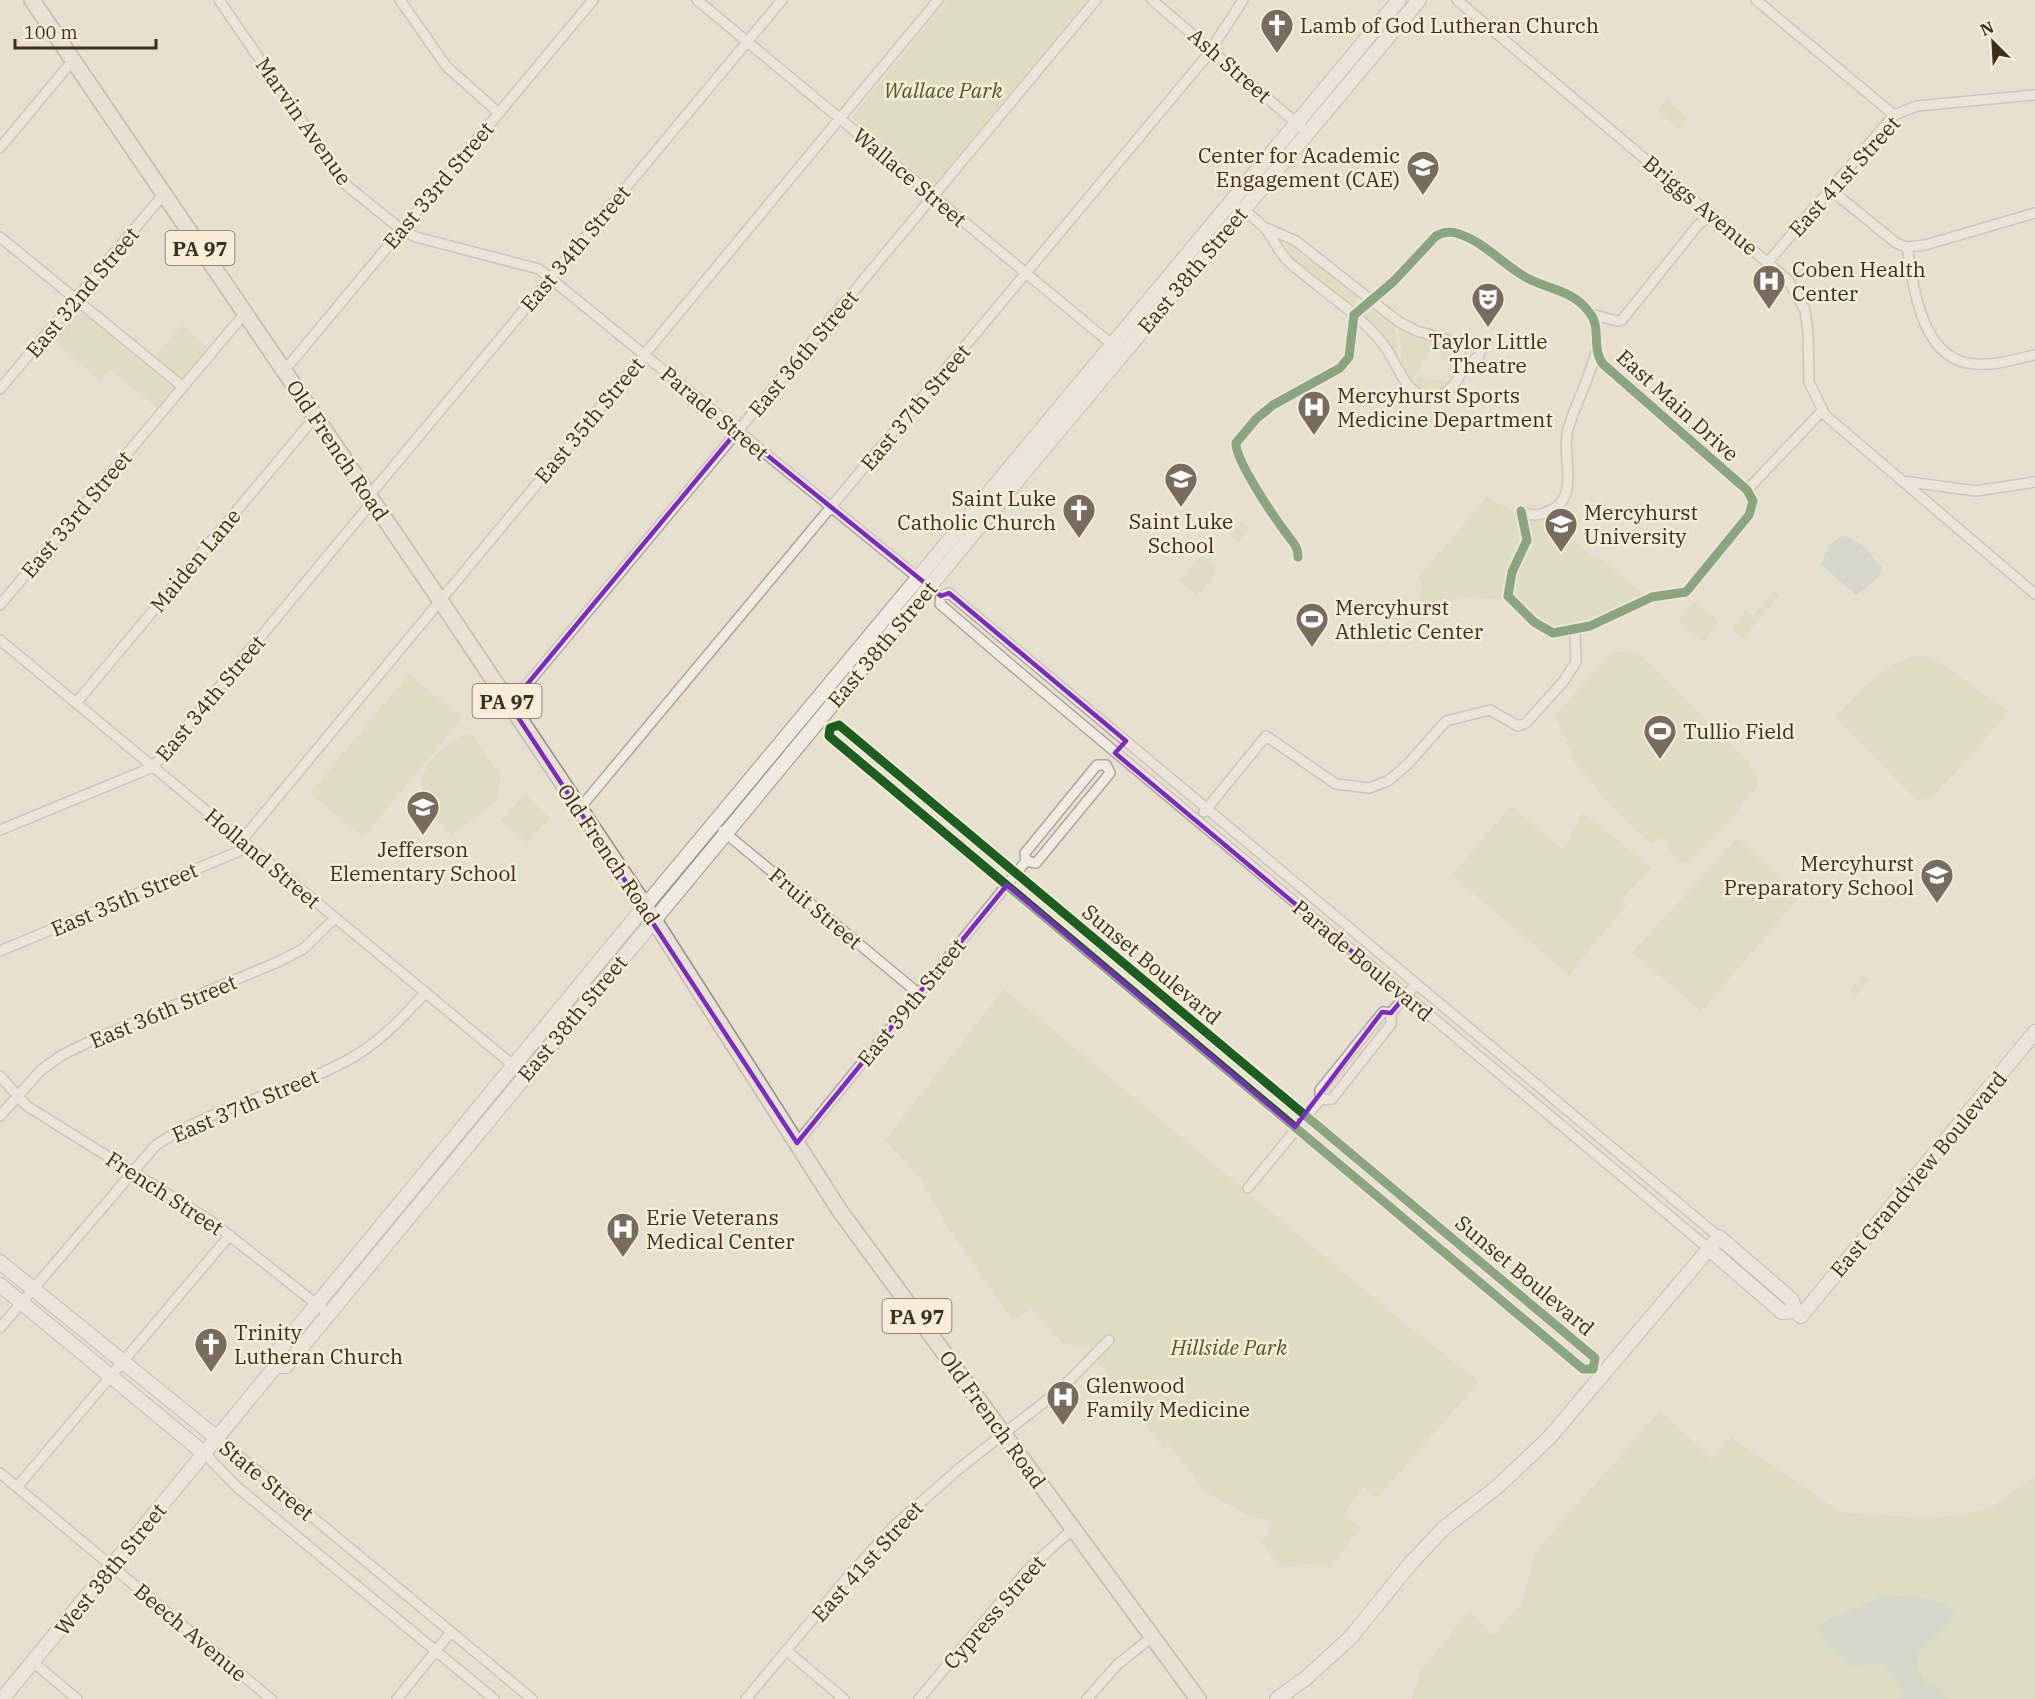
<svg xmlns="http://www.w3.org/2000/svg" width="2035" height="1699" font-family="'IBM Plex Serif',serif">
  <rect width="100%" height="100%" fill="#e7e0d1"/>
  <path fill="#d6d7b3" d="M947 0H1087L940 178 931 185 852 117Z
    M1667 99 1688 118 1678 129 1657 110Z
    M1290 244 1296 245 1356 294 1355 304 1348 305 1289 258 1285 251Z
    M79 309 171 386 173 390 158 408 110 370 100 381 50 338 73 311Z
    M1371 310 1393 322 1397 343 1396 358 1366 320 1365 316Z
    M182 325 208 348 186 375 180 378 154 357Z
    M1398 326 1436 341 1411 382C1397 365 1403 348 1398 326Z
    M1440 343C1451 347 1456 353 1459 364L1451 379 1449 377 1447 363 1435 349Z
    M1419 376C1430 383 1441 378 1448 382L1441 391 1433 394 1414 386Z
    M1487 497 1528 520 1551 516 1563 533 1595 558H1601L1645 596C1625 607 1581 630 1557 627 1542 625 1525 609 1516 598L1501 600 1459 596 1450 603 1419 616 1416 612 1422 583 1417 579Z
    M1242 522 1250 529 1238 542 1231 535Z
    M1202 555 1217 567 1214 570 1217 573 1197 596 1179 581Z
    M1774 591 1779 595 1743 639 1734 631 1733 627 1746 610 1753 615Z
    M1694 602 1719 622 1703 642 1678 621Z
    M1613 652 1638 653 1750 763 1753 772 1759 777C1757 794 1742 799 1737 814L1684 865 1670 853 1668 844 1662 838 1651 844 1593 787 1595 785 1570 757 1574 753 1565 743 1568 739 1558 731 1561 727 1555 715Z
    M1921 654 1938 661 2009 712 1931 799 1916 800 1836 717C1859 692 1887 660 1921 654Z
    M409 674 462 718 363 837 310 793Z
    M470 733 501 775 496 801 452 836C441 823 428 809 423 792 415 766 448 740 470 733Z
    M525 794 550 818 527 843 501 821Z
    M1511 806 1563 850 1582 813C1592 820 1649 864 1651 869L1622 899 1627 904 1569 975 1452 875Z
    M1738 838 1800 897 1701 1011 1632 952Z
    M1862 975 1869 980 1856 996 1850 991Z
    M1004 989 1386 1308 1479 1382 1377 1498 1363 1487 1344 1514 1361 1528 1330 1567 1316 1563 1281 1568 1261 1542 1273 1527 1267 1520 1251 1517 1204 1491 1170 1445 1164 1449 1083 1342V1348L1063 1343 1031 1308 1013 1322 946 1224 921 1180 885 1140Z
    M1660 1411 1712 1459 1731 1437 1840 1512 1923 1518 1961 1515 1990 1508 2035 1477V1699H1412L1420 1672 1469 1611 1492 1635 1521 1604 1536 1551Z"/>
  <path fill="#bcccc2" d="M1841 536C1857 535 1873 558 1883 568L1879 577 1856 595 1821 564 1830 545Z
    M1885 1595C1908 1597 1937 1596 1956 1611L1950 1623 1918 1652 1917 1667 1926 1684 1940 1688 1946 1699H1903L1899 1680 1883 1664 1851 1665 1822 1639 1819 1624Z"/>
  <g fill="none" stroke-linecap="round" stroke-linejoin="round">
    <defs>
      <path id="street" d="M219 0 346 185 402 230 416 237 539 269 922 581
        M400 0 447 67 499 113
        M697 0 1115 347
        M1152 0 1307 132
        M1457 0 1788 280 1805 310 1808 333 1809 382 1825 415 2035 594
        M1756 0 1894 115
        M0 148 73 60
        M1831 190 1896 243 1907 247 1925 245 2035 213
        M1241 207C1250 215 1261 223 1268 232 1275 242 1280 254 1289 262 1320 290 1357 311 1383 344 1395 359 1402 386 1420 395 1442 406 1461 381 1464 361L1454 342 1417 331 1399 322 1296 241 1264 227
        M1436 236C1443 232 1451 231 1459 234 1485 242 1505 267 1529 279 1551 290 1574 291 1589 312 1602 327 1591 348 1603 364L1747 490 1753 501 1749 515 1686 592 1652 597 1590 626 1553 633 1534 622 1508 596 1512 572 1527 540 1521 511
        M0 237 183 387
        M1907 247C1914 288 1921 361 1975 364 1995 366 2016 359 2035 355
        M1769 261 1894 115 1917 106 2035 95
        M1591 314 1617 321 1622 320 1698 225 1712 214
        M1454 342 1477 345 1481 349 1479 356 1462 370
        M284 371 593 0
        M0 389 163 195
        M1903 481 1976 491 2035 482
        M1747 490 1822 411
        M369 496 782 0
        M1521 511C1531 516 1537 516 1547 512 1583 499 1560 455 1568 429 1576 402 1590 378 1596 351
        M1298 557C1298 545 1292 542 1286 533 1274 517 1235 460 1236 443L1256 419 1273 405 1340 368 1349 357 1354 315 1394 281 1432 240
        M941 596 949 593 1719 1237
        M941 596 940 604 1004 659 1708 1248
        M0 605 245 313
        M0 640 525 1075
        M76 703 315 417
        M510 705 1096 0
        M839 725 1595 1358 1593 1369H1583L829 736 830 728Z
        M580 808 1206 57 1243 0
        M1204 812 1266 736 1336 784 1369 788 1388 781 1407 765 1446 721 1490 710 1518 726 1526 723 1563 682 1576 662 1575 630
        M0 830 153 767 373 501
        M723 831 918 993
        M242 840 938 0
        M0 951 249 847
        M1383 1012 1391 1013V1024L1332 1099 1320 1100V1090Z
        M1391 1013 1416 984
        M0 1076 27 1106 211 1221 329 1314
        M0 1116 41 1070 62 1055 97 1038 280 961 303 949 335 918
        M797 1143 1002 891 1026 861 1025 853 1097 765H1106L1110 773 1036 863 1026 861
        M1248 1188 1320 1100
        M0 1328 155 1146C212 1106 293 1092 355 1056 383 1039 404 1016 426 992
        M217 1438 532 1699
        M205 1454 237 1487 494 1699
        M0 1473 271 1699
        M17 1487 230 1235
        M787 1651 844 1699
        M33 1662 77 1699
        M397 1699 451 1632
        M746 1699 846 1579 894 1526 961 1467 1061 1389 1109 1340
        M919 1699 1030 1567 1073 1529
        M1087 1699 1117 1665 1152 1637"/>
      <path id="secondary" d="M1399 0 645 906 275 1355 276 1366H286L1030 465 1419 0
        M1708 1248 1782 1312 1795 1311
        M0 1262 217 1438
        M0 1285 205 1454
        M2 1699 276 1366
        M1277 1699 1306 1678 1350 1638 1411 1563 1444 1528 1497 1487 1549 1438 1719 1237 1792 1300 1795 1311 1801 1316 2035 1032"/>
      <path id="primary" d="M32 0 440 600 645 906 840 1211 1198 1699"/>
    </defs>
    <use href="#street" stroke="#ada599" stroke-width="12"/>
    <use href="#secondary" stroke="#9c958a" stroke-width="16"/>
    <use href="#primary" stroke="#928b80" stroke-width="18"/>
    <use href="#street" stroke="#efebe3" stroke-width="9"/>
    <use href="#secondary" stroke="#efebe3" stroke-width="14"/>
    <use href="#primary" stroke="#e6e1d4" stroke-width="15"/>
    <defs>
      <path id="cycleway" d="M1298 557C1298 545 1292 542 1286 533 1274 517 1235 460 1236 443L1256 419 1273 405 1340 368 1349 357 1354 315 1394 281 1436 236C1443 232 1451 231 1459 234 1485 242 1505 267 1529 279 1551 290 1574 291 1589 312 1602 327 1591 348 1603 364L1747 490 1753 501 1749 515 1686 592 1652 597 1590 626 1553 633 1534 622 1508 596 1512 572 1527 540 1521 511
        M839 725 1595 1358 1593 1369H1583L829 736 830 728Z"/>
    </defs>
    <use href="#cycleway" stroke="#f7eed8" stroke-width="13"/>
    <use href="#cycleway" stroke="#1b5e20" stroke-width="9"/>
  </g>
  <path d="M0 0H2035V1699H0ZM737 431 941 596 949 593 1126 741 1115 753 1405 996 1391 1013 1382 1012 1295 1127 1007 885 797 1143 510 705Z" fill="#e7e0d1" fill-opacity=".55" fill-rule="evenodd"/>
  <path fill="none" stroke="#7b2cbf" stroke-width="4.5" stroke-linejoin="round" d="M737 431 941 596 949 593 1126 741 1115 753 1405 996 1391 1013 1382 1012 1295 1127 1007 885 797 1143 510 705Z"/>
  <defs>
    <symbol id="church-pin" viewBox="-11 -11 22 30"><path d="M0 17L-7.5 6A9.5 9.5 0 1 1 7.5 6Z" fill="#786c5e" stroke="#f7eed8"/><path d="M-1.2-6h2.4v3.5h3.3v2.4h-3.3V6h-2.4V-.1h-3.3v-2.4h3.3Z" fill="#fff"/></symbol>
    <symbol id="school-pin" viewBox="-11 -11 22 30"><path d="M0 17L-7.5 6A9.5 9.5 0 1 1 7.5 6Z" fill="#786c5e" stroke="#f7eed8"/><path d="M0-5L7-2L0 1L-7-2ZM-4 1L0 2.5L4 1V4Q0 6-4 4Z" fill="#fff"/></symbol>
    <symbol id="hospital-pin" viewBox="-11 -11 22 30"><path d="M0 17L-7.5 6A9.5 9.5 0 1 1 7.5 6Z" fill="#786c5e" stroke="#f7eed8"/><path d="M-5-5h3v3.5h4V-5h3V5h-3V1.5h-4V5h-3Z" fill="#fff"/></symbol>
    <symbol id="theatre-pin" viewBox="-11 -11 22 30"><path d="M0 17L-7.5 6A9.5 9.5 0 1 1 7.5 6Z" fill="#786c5e" stroke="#f7eed8"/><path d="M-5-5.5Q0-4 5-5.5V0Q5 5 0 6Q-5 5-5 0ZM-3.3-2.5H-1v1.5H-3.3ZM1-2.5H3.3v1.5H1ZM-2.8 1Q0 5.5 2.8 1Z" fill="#fff"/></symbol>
    <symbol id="university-pin" viewBox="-11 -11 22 30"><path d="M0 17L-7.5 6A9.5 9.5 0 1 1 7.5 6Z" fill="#786c5e" stroke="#f7eed8"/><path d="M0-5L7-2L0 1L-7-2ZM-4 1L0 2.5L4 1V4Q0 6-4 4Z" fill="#fff"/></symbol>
    <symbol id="stadium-pin" viewBox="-11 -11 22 30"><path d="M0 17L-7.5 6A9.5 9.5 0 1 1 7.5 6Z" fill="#786c5e" stroke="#f7eed8"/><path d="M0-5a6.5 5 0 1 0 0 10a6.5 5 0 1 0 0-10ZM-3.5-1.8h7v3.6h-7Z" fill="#fff"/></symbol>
  </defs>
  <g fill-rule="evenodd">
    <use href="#church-pin" x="1258" y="6" width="38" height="52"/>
    <use href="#school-pin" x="1404" y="148" width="38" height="52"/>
    <use href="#hospital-pin" x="1750" y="262" width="38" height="52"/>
    <use href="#theatre-pin" x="1469" y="280" width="38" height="52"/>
    <use href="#hospital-pin" x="1295" y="388" width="38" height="52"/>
    <use href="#school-pin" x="1162" y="460" width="38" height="52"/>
    <use href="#church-pin" x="1060" y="491" width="38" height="52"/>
    <use href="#university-pin" x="1542" y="505" width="38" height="52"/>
    <use href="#stadium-pin" x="1293" y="600" width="38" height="52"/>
    <use href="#stadium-pin" x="1641" y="712" width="38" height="52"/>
    <use href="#school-pin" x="404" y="788" width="38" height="52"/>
    <use href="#school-pin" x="1918" y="856" width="38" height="52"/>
    <use href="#hospital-pin" x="604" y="1210" width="38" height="52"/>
    <use href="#church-pin" x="192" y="1325" width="38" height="52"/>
    <use href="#hospital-pin" x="1044" y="1378" width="38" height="52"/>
  </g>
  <g text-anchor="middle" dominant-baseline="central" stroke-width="5" stroke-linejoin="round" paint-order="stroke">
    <g fill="#f7eed8" stroke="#756857" stroke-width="1.5">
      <rect x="165.5" y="231" width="69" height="34" rx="4.5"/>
      <rect x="472.5" y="684" width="69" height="34" rx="4.5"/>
      <rect x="882.5" y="1299" width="69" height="34" rx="4.5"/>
    </g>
    <g font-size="20" font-weight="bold" fill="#3d2e20">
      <text x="200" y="248">PA 97</text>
      <text x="507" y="701">PA 97</text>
      <text x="917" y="1316">PA 97</text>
    </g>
    <g font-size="21" fill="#3d2e20" stroke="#f7eed8" text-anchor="start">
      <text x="1300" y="25">Lamb of God Lutheran Church</text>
      <text x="1400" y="155" text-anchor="end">Center for Academic<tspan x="1400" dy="24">Engagement (CAE)</tspan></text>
      <text x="1792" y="269">Coben Health<tspan x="1792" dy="24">Center</tspan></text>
      <text x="1488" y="341" text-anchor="middle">Taylor Little<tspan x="1488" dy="24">Theatre</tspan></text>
      <text x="1337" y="395">Mercyhurst Sports<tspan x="1337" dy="24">Medicine Department</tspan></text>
      <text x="1056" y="498" text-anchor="end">Saint Luke<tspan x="1056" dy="24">Catholic Church</tspan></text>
      <text x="1584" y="512">Mercyhurst<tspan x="1584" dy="24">University</tspan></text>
      <text x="1181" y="521" text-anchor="middle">Saint Luke<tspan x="1181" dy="24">School</tspan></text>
      <text x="1335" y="607">Mercyhurst<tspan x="1335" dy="24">Athletic Center</tspan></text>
      <text x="1683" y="731">Tullio Field</text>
      <text x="423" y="849" text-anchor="middle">Jefferson<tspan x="423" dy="24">Elementary School</tspan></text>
      <text x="1914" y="863" text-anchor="end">Mercyhurst<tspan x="1914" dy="24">Preparatory School</tspan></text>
      <text x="646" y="1217">Erie Veterans<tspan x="646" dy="24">Medical Center</tspan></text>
      <text x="234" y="1332">Trinity<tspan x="234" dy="24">Lutheran Church</tspan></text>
      <text x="1086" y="1385">Glenwood<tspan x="1086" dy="24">Family Medicine</tspan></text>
    </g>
    <g font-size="21" fill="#3d2e20" stroke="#f7eed8">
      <text transform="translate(1230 65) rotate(41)">Ash Street</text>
      <text transform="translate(304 121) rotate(55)">Marvin Avenue</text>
      <text transform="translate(1844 176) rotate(-48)">East 41st Street</text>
      <text transform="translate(910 177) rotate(40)">Wallace Street</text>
      <text transform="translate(438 185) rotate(-50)">East 33rd Street</text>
      <text transform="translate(1701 205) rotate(40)">Briggs Avenue</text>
      <text transform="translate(575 248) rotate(-50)">East 34th Street</text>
      <text transform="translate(1192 270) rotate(-50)">East 38th Street</text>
      <text transform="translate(82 292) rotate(-50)">East 32nd Street</text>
      <text transform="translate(803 353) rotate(-50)">East 36th Street</text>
      <text transform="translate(1678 405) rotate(42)">East Main Drive</text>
      <text transform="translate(915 407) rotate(-50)">East 37th Street</text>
      <text transform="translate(715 413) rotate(40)">Parade Street</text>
      <text transform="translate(589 420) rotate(-50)">East 35th Street</text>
      <text transform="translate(338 450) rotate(56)">Old French Road</text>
      <text transform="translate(76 514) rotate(-50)">East 33rd Street</text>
      <text transform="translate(195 560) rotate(-50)">Maiden Lane</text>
      <text transform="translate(882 644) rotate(-50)">East 38th Street</text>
      <text transform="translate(210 698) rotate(-50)">East 34th Street</text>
      <text transform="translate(609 854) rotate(56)">Old French Road</text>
      <text transform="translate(263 858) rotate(40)">Holland Street</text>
      <text transform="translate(124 899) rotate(-23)">East 35th Street</text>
      <text transform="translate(816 908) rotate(40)">Fruit Street</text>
      <text transform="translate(1363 960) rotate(40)">Parade Boulevard</text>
      <text transform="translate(1152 964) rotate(40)">Sunset Boulevard</text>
      <text transform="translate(911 1002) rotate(-51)">East 39th Street</text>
      <text transform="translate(163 1011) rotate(-23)">East 36th Street</text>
      <text transform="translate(572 1018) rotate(-50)">East 38th Street</text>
      <text transform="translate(245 1105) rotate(-23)">East 37th Street</text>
      <text transform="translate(1918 1174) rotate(-50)">East Grandview Boulevard</text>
      <text transform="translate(165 1193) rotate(33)">French Street</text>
      <text transform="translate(1525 1275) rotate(40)">Sunset Boulevard</text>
      <text transform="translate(993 1419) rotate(54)">Old French Road</text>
      <text transform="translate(267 1480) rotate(39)">State Street</text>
      <text transform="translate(867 1561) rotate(-48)">East 41st Street</text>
      <text transform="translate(110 1569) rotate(-51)">West 38th Street</text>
      <text transform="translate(994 1612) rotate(-49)">Cypress Street</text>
      <text transform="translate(191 1632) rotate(40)">Beech Avenue</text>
    </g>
    <g font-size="21" font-style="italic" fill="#4d5a26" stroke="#f7eed8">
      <text x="943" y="90">Wallace Park</text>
      <text x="1229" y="1347">Hillside Park</text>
    </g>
  </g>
  <g transform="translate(1993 42) rotate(336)" stroke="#f7eed8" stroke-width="4.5" paint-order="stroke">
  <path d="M0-4.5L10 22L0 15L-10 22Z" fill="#3d2e20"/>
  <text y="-9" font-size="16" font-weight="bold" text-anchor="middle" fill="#3d2e20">N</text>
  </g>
  <path d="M15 39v9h141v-9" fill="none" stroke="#3d2e20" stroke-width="3"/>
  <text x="24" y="39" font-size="18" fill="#3d2e20" stroke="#f7eed8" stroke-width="4.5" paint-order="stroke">100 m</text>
</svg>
